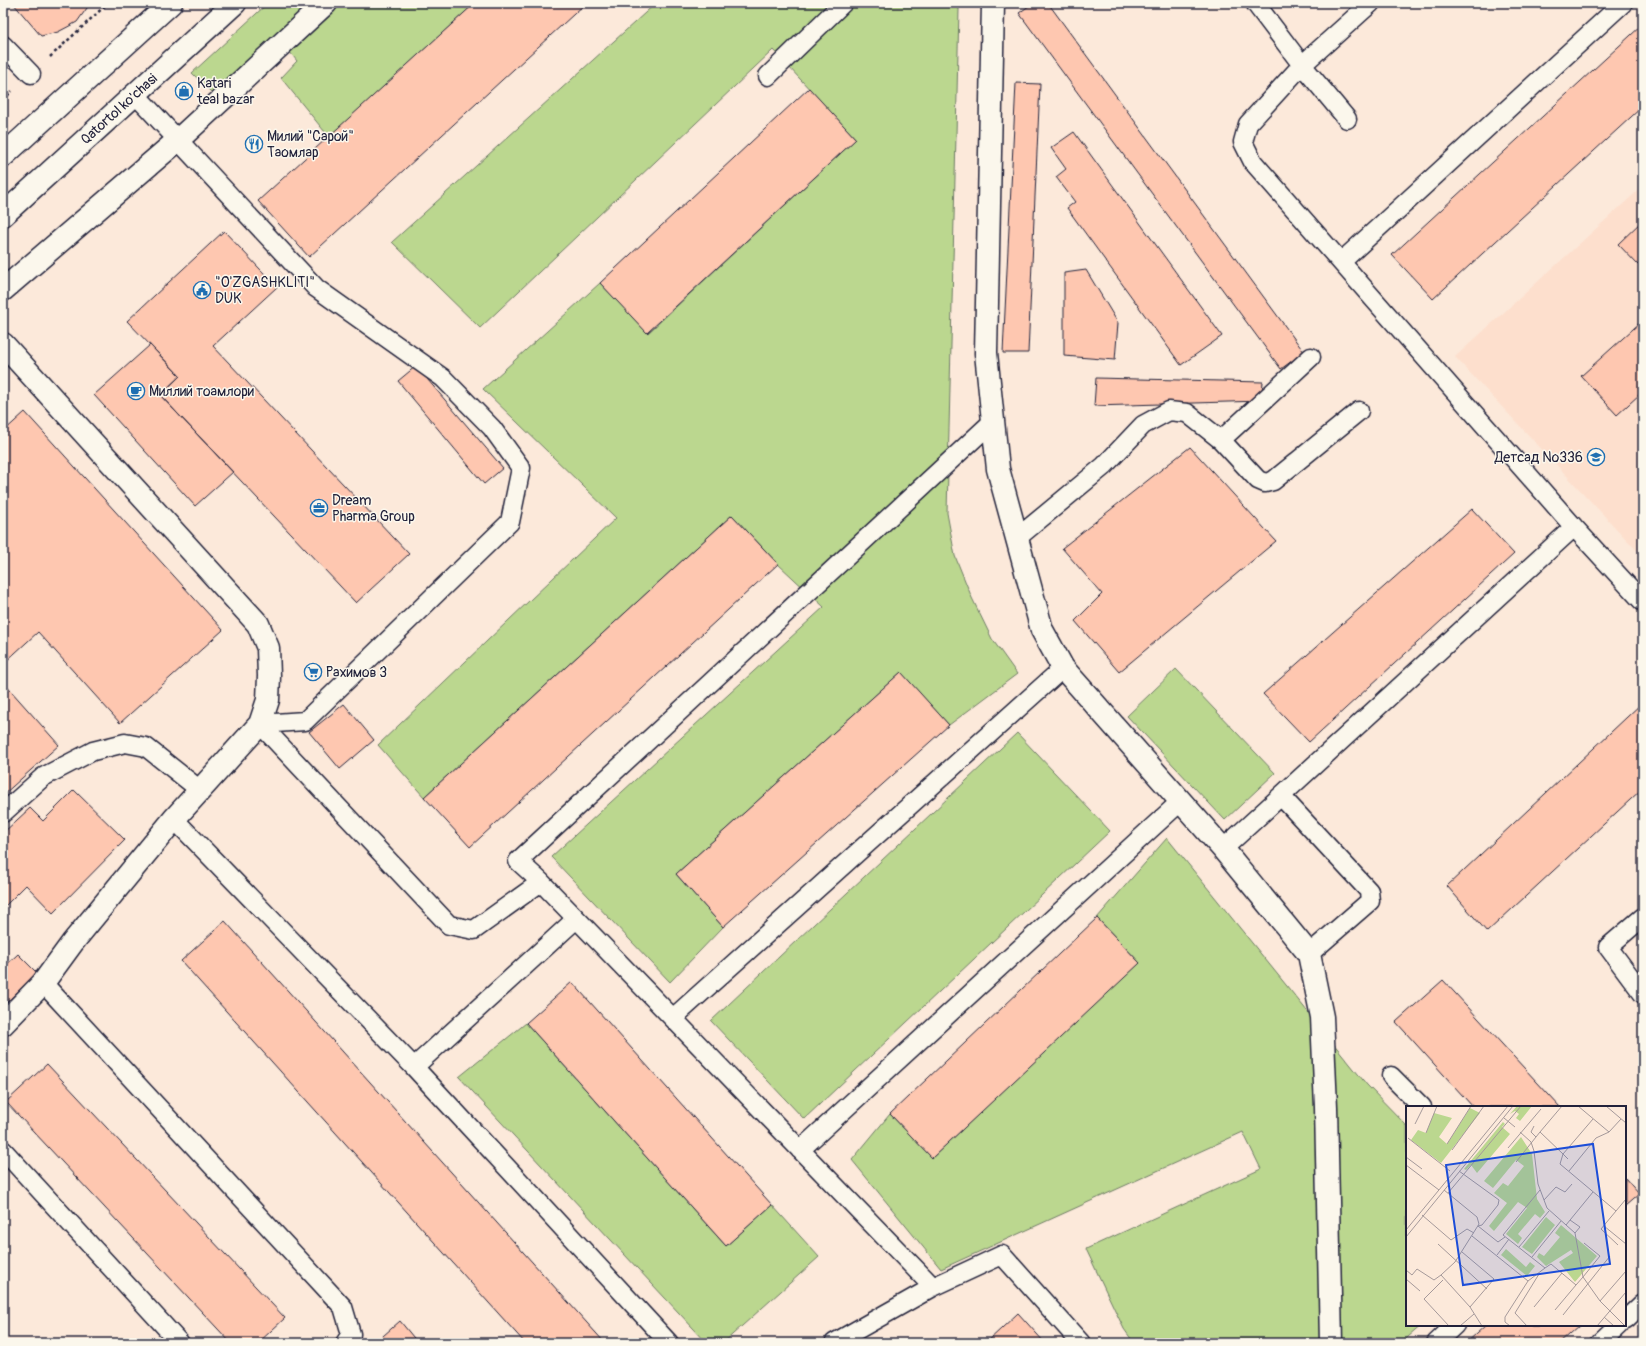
<svg xmlns="http://www.w3.org/2000/svg" width="1646" height="1346" font-family="Pangolin,sans-serif">
  <rect width="100%" height="100%" fill="#fce9da"/>
  <filter id="ink" filterUnits="userSpaceOnUse"><feTurbulence type="fractalNoise" baseFrequency=".025" numOctaves="2"/><feDisplacementMap in="SourceGraphic" scale="8" xChannelSelector="R" yChannelSelector="G"/><feConvolveMatrix kernelMatrix="1 2 1 2 8 2 1 2 1" color-interpolation-filters="sRGB"/></filter>
  <g filter="url(#ink)">
    <path fill="#fddfcd" d="M1643 186V557L1455 357Z"/>
    <path fill="#bbd78f" stroke="#6e7c65" d="M268 3H475L329 137 281 78 297 61 277 36 212 93 192 73Z
      M656 3H957L959 9 947 513 955 556 972 598 992 639 1017 674 949 725 900 673 676 874 723 927 670 982 551 857 824 607 778 564 732 515 424 797 378 745 616 518 483 389 600 283 648 333 856 139 773 50 480 328 392 242Z
      M1176 669 1275 773 1225 820 1127 716Z
      M1017 733 1110 831 804 1119 711 1021Z
      M1167 838 1367 1085 1407 1126V1325H1422L1401 1343H1134L1124 1329 1086 1249 1261 1169 1243 1132 941 1269 852 1160 890 1114 932 1158 1139 962 1097 918Z
      M526 1023 726 1246 772 1205 819 1257 723 1343H707L459 1077Z"/>
    <path fill="#fec7b0" stroke="#22223b" d="M13 3H88L87 8 77 22 58 32 41 36Z
      M475 3H586L309 257 258 201Z
      M1033 3H1048L1304 352 1281 369 1019 13Z
      M1643 24V106L1433 299 1392 255Z
      M1016 83 1040 84 1028 353H1003Z
      M809 88 856 139 647 333 600 283Z
      M1074 132 1222 336 1181 365 1067 208 1075 202 1056 177 1066 169 1051 148Z
      M1643 220V260L1638 265 1618 244Z
      M224 231 277 287 213 346 409 554 356 603 160 395 180 376 127 321Z
      M1086 270 1118 323 1115 360 1064 356V273Z
      M1643 320V398L1640 394 1617 415 1581 376Z
      M150 345 180 376 160 395 233 472 195 506 94 395Z
      M416 366 503 468 484 484 398 381Z
      M1096 378 1263 382 1261 401 1094 406Z
      M25 412 223 630 120 723 38 632 3 664V432Z
      M1190 447 1276 541 1119 672 1075 621 1102 594 1062 548Z
      M1472 509 1514 554 1309 742 1263 694Z
      M732 515 778 564 470 847 424 797Z
      M901 672 949 725 723 927 676 874Z
      M3 682 59 745 3 795Z
      M1643 702V788L1487 932 1447 886Z
      M344 704 374 740 340 769 309 732Z
      M74 790 125 840 53 913 26 885 3 908V833L30 808 43 821Z
      M1097 918 1140 963 932 1158 890 1114Z
      M225 921 605 1343H525L181 961Z
      M18 954 37 973 3 1006V968Z
      M1443 980 1560 1107H1473L1396 1022Z
      M572 982 772 1205 726 1246 526 1023Z
      M47 1064 285 1318 258 1343H231L6 1102Z
      M1625 1178 1639 1194 1625 1206Z
      M1018 1313 1045 1343H986Z
      M400 1321 418 1343H375Z
      M1486 1325H1579L1559 1343H1466Z"/>
    <g fill="none" stroke-linecap="round" stroke-linejoin="round">
      <defs>
        <path id="service" d="M1255 3 1302 65 1248 124 1243 142 1253 162 1574 527 1643 602
          M3 45 31 74
          M768 76 843 3
          M135 94 316 288 443 378 492 428 521 468 510 522 305 721 260 724
          M1347 119 1302 65 1371 3
          M1341 262 1623 3
          M1221 440 1311 357
          M1017 538 1104 466 1143 425 1169 411 1187 413 1221 440 1258 480 1265 483 1273 481 1359 411
          M260 724 449 925 474 930 541 882
          M1281 796 1369 891 1370 901 1309 954
          M3 813 43 777 93 751 125 743 146 747 200 790
          M174 819 414 1067 669 1343
          M1223 849 1574 527
          M1643 917 1608 947 1643 994
          M43 983 343 1307 351 1334 345 1343
          M673 1018 1063 668
          M414 1067 576 919
          M1391 1076 1422 1107
          M3 1150 180 1343
          M800 1150 1180 802
          M933 1287 541 882 518 861 992 422
          M1625 1320 1643 1303
          M834 1343 933 1287 1002 1255 1081 1343
          M1436 1343 1455 1325
          M1600 1343 1619 1325"/>
        <path id="pedestrian" d="M3 290 178 140 326 3"/>
        <path id="minor" d="M993 3 986 353 998 469 1042 630 1063 668 1223 849 1309 954 1322 1017 1326 1107 1331 1343
          M3 344 258 624 268 648 269 676 268 700 260 724 174 819 73 942 43 983 3 1024"/>
        <path id="secondary" d="M3 156 171 3
          M3 215 235 3"/>
      </defs>
      <use href="#service" stroke="#22223b" stroke-width="21"/>
      <use href="#pedestrian" stroke="#22223b" stroke-width="25"/>
      <use href="#minor" stroke="#22223b" stroke-width="25"/>
      <use href="#secondary" stroke="#22223b" stroke-width="25"/>
      <path stroke="#22223b" stroke-width="2.5" stroke-dasharray="3 3" stroke-linecap="butt" d="M50 57 108 3
        M3 100 12 91"/>
      <use href="#service" stroke="#fbf7ec" stroke-width="18"/>
      <use href="#pedestrian" stroke="#fbf7ec" stroke-width="22"/>
      <use href="#minor" stroke="#fbf7ec" stroke-width="22"/>
      <use href="#secondary" stroke="#fbf7ec" stroke-width="22"/>
    </g>
  </g>
  <defs>
    <symbol id="shop-ring" viewBox="-11 -11 22 22"><circle r="9.5" fill="#fbf7ec" stroke="#1f6fb2" stroke-width="1.5"/><path d="M-5-2.5h2.3a2.7 3.5 0 0 1 5.4 0H5L5.5 6h-11ZM-1.5-2.5h3a1.5 2.3 0 0 0-3 0Z" fill="#1f6fb2"/></symbol>
    <symbol id="restaurant-ring" viewBox="-11 -11 22 22"><circle r="9.5" fill="#fbf7ec" stroke="#1f6fb2" stroke-width="1.5"/><path d="M-5-6h1v4h1v-4h1v4h1v-4h1v5L-1.5 .5V6h-2V.5L-5-1ZM5-6V6H3V1.5H1.5Q1.5-4 5-6Z" fill="#1f6fb2"/></symbol>
    <symbol id="civic-ring" viewBox="-11 -11 22 22"><circle r="9.5" fill="#fbf7ec" stroke="#1f6fb2" stroke-width="1.5"/><path d="M-.6-6.5H3V-4.5H.6V-3L4-1V1h2V6H-6V1h2V-1L-.6-3ZM-1.2 2.5V6h2.4V2.5Z" fill="#1f6fb2"/></symbol>
    <symbol id="cafe-ring" viewBox="-11 -11 22 22"><circle r="9.5" fill="#fbf7ec" stroke="#1f6fb2" stroke-width="1.5"/><path d="M-5.5-4.5H6V0H3Q3 3.5 0 3.5H-2.5Q-5.5 3.5-5.5 0ZM3-3.2v2h1.7v-2ZM-6 4.5H4V6H-6Z" fill="#1f6fb2"/></symbol>
    <symbol id="school-ring" viewBox="-11 -11 22 22"><circle r="9.5" fill="#fbf7ec" stroke="#1f6fb2" stroke-width="1.5"/><path d="M0-5L7-2L0 1L-7-2ZM-4 1L0 2.5L4 1V4Q0 6-4 4Z" fill="#1f6fb2"/></symbol>
    <symbol id="office-ring" viewBox="-11 -11 22 22"><circle r="9.5" fill="#fbf7ec" stroke="#1f6fb2" stroke-width="1.5"/><path d="M-6-3h4V-5.5h4V-3h4V5H-6ZM-1-4.5V-3h2v-1.5ZM-6 0V1H6V0Z" fill="#1f6fb2"/></symbol>
    <symbol id="supermarket-ring" viewBox="-11 -11 22 22"><circle r="9.5" fill="#fbf7ec" stroke="#1f6fb2" stroke-width="1.5"/><path d="M-6-5.5h2.5l.6 2H6L4.5 2H-2.5L-4.4-4H-6ZM-1.5 3.2a1.3 1.3 0 1 0 .1 0ZM3 3.2a1.3 1.3 0 1 0 .1 0Z" fill="#1f6fb2"/></symbol>
  </defs>
  <g fill-rule="evenodd">
    <use href="#shop-ring" x="174" y="81" width="20" height="20"/>
    <use href="#restaurant-ring" x="244" y="134" width="20" height="20"/>
    <use href="#civic-ring" x="192" y="280" width="20" height="20"/>
    <use href="#cafe-ring" x="126" y="381" width="20" height="20"/>
    <use href="#school-ring" x="1586" y="447" width="20" height="20"/>
    <use href="#office-ring" x="309" y="498" width="20" height="20"/>
    <use href="#supermarket-ring" x="303" y="662" width="20" height="20"/>
  </g>
  <g text-anchor="middle" dominant-baseline="central" stroke-width="3" stroke-linejoin="round" paint-order="stroke">
    <g font-size="14" fill="#22223b" stroke="#fbf7ec" text-anchor="start">
      <text x="197" y="83">Katari<tspan x="197" dy="16">teal bazar</tspan></text>
      <text x="267" y="136">Милий "Сарой"<tspan x="267" dy="16">Таомлар</tspan></text>
      <text x="215" y="282">"O'ZGASHKLITI"<tspan x="215" dy="16">DUK</tspan></text>
      <text x="149" y="391">Миллий тоамлори</text>
      <text x="1583" y="457" text-anchor="end">Детсад №336</text>
      <text x="332" y="500">Dream<tspan x="332" dy="16">Pharma Group</tspan></text>
      <text x="326" y="672">Рахимов 3</text>
    </g>
    <g font-size="14" fill="#22223b" stroke="#fbf7ec">
      <text transform="translate(119 109) rotate(-42)">Qatortol ko'chasi</text>
    </g>
  </g>
  <g transform="translate(1406 1106)">
    <rect width="220" height="220" fill="#fce9da"/>
    <path d="M111 0H126L114 15 110 12 113 8 109 5 104 8ZM64 2 74 7 35 57 5 34 12 24 20 27 28 7 46 12 33 31 41 38ZM97 16 99 18 96 21 104 28 71 67 65 59 60 64 58 63ZM115 31 126 48 131 93 139 106 134 112 129 108 112 128 116 132 112 138 100 128 121 102 112 96 88 125 83 120 101 97 88 87 97 77 102 80 118 60 110 54 87 82 78 75ZM140 111 149 119 126 148 116 141ZM155 119 191 150 169 176 153 156 167 147 165 144 140 160 131 151 133 147 138 150 154 131 149 127ZM100 143 120 161 124 156 129 160 121 170 95 149Z" fill="#bbd78f"/>
    <path fill="none" stroke="#a5999a" stroke-width="1" d="M172 0 203 26M200 0 220 17M98 12 109 21M9 18 18 0M128 20 125 26 130 31M114 26 125 36 128 45 132 78 141 102 169 127 177 171 194 195 219 220M134 26 156 0M20 27 31 0M2 32 44 65M41 38 65 0M102 42 135 3M46 44 78 0M0 51 16 63M162 53 157 48 187 13M110 56 134 26 157 48 154 58 210 105M0 59 33 84M53 65 93 94 92 99 76 119 72 120 92 136 99 131M163 65 190 32 203 26 215 13M38 84 71 111 73 118 49 156 35 169 64 201 76 220M134 84 97 129 139 162M42 87 115 0M138 94 150 81 159 86 166 78M16 109 45 134 61 123 68 127M164 114 174 121 169 127M160 119 187 86M198 120 220 138M0 124 102 0M66 130 122 175M0 131 107 0M32 138 81 183M212 139 195 123 220 93M113 141 143 105M56 146 88 173 64 201M91 149 103 133M126 151 155 115M0 164 6 169 11 163 28 174 35 169M0 173 14 185M37 174 18 193 43 220M194 195 220 165M128 201 156 167M149 204 170 179M157 209 204 150M198 211 208 220M54 220 68 208M104 220 99 216V211L122 175 139 162 145 158 170 179 177 171 194 150 178 137M121 220 109 207 133 168M191 220 220 186"/>
    <path fill="#1d4ed8" fill-opacity="0.15" stroke="#1d4ed8" stroke-width="2" d="M187 38 204 158 57 179 40 59Z"/>
    <rect width="220" height="220" fill="none" stroke="#22223b" stroke-width="2"/>
  </g>
  <rect width="1646" height="1346" fill="none" stroke="#fbf7ec" stroke-width="16"/>
  <rect x="8" y="8" width="1630" height="1330" fill="none" stroke="#22223b" stroke-width="1.5" filter="url(#ink)"/>
</svg>
